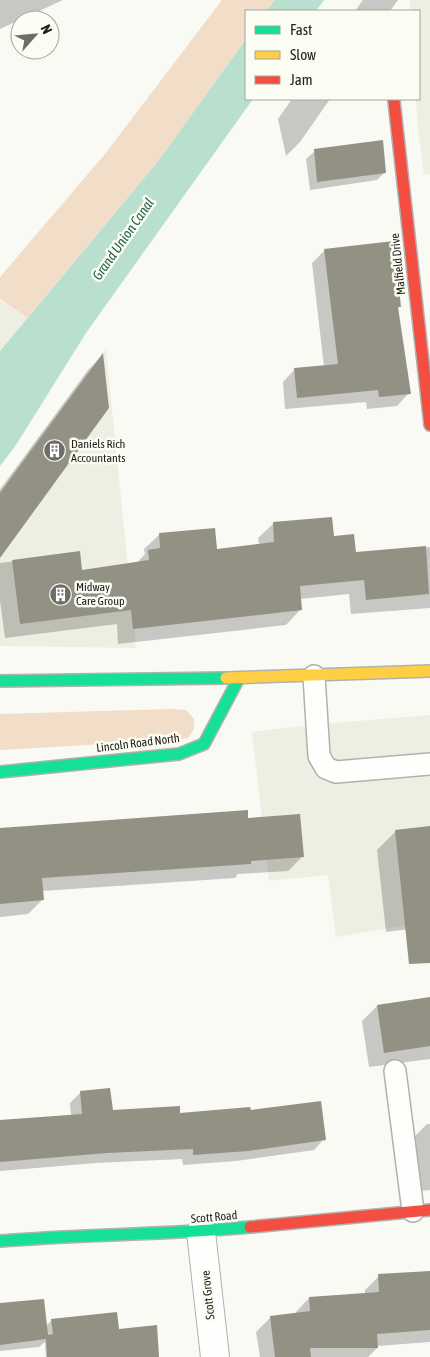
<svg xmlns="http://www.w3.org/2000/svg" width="430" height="1357" font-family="'Asap Condensed',sans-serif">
  <rect width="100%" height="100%" fill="#f9faf4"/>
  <path fill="#edefe3" d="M410 0H430V174L424 175 418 131 416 99H419V11H410Z
    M0 300 27 318 0 351Z
    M106 349 136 648 0 646V488Z
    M430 715V943L426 922 336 937 328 875 269 881 252 732 310 725Z"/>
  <path fill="#f2ddc8" d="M222 0H275L266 11H246V39L159 160 27 318 0 299V277L105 154Z
    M171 709 186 710 194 719V729L188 738 175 740 0 750V714Z"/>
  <path fill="#b9e0ce" d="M275 0H324L316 11H266Z
    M246 39V99H253L86 333 16 445 0 466V351L159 160Z"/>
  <path fill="#0003" d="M0 0H63L0 29Z
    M363 0H398L390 11H355Z
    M292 99H330L300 142 286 156 278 119Z
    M315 151 385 172 377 180 310 190 306 159Z
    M325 250 400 306 397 309 409 393 397 406 367 409 366 402 285 409 283 382 295 369 324 367 312 263Z
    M102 356 0 556V490L88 370Z
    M274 523 333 537 355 553 430 547V608L351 614 349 594 300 599 301 609 286 625 118 644 117 624 5 638 0 601V563L79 553 81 572 136 564 145 554 144 549 160 534 216 550 259 545 258 538Z
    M247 819 302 857 288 871 238 874 235 878 42 891 43 899 28 914 0 917V847Z
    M430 828V963L426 927 386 932 377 850 396 831Z
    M430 999V1059L369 1067 362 1021 377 1006Z
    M81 1092 111 1111 179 1114 249 1112 324 1139 314 1150 236 1161 183 1165 182 1159 96 1163 0 1171V1121L71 1116 70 1103Z
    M427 1124H430V1190L412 1192 408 1143Z
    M430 1272V1342L377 1346V1348L368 1357H260L256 1332 270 1318 296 1314V1312L309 1298 365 1294V1290L379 1276Z
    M0 1305 46 1326 52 1320 118 1330 158 1357H46L45 1342 39 1347 0 1351Z"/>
  <path fill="#939084" d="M383 140 386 173 317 182 314 149Z
    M394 241 401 307H398L411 394 379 397 378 390 297 398 294 368 338 364 324 249Z
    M103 353 109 408 0 558V493Z
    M332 517 334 536 354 534 356 552 426 546 429 594 366 600 364 580 300 586 302 610 133 629 131 610 20 624 12 560 80 551 82 570 149 560 148 550 160 548 159 533 215 528 217 549 274 542 273 522Z
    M248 810V818L300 814 304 857 251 861V864L42 878 44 900 0 904V828Z
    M430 826V963L409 964 395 830Z
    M430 997V1046L384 1053 377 1005Z
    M110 1088 113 1110 180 1106V1113L250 1107 251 1110 321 1101 326 1140 248 1151 193 1155V1149L107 1153 0 1162V1120L82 1114 80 1091Z
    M430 1271V1330L377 1334 378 1348H310L311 1357H275L270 1316 310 1311 309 1297 379 1292 378 1274Z
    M44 1299 48 1335 53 1334 51 1319 117 1312 119 1329 157 1325 159 1357H47L46 1339 0 1345V1303Z"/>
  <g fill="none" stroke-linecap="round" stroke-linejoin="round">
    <defs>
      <path id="lane" d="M314 676 319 756 326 768 336 772 430 764
        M395 1071 413 1211"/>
      <path id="street" d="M201 1232 215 1357"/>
      <path id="fast" d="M0 681 226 678
        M0 772 179 754 204 744 239 678
        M0 1241C83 1234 167 1235 250 1227"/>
      <path id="slow" d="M226 678 430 671"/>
      <path id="jam" d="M394 101 430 425
        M250 1227 430 1210"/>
    </defs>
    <use href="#lane" stroke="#b1b1ad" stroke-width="24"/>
    <use href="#street" stroke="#b1b1ad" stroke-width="30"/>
    <use href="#fast" stroke="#b1b1ad" stroke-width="14"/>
    <use href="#slow" stroke="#b1b1ad" stroke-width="14"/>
    <use href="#jam" stroke="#b1b1ad" stroke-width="14"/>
    <use href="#lane" stroke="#fefefd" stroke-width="21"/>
    <use href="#street" stroke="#fefefd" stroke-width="28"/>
    <use href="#fast" stroke="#16e098" stroke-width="11"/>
    <use href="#slow" stroke="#ffcf43" stroke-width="11"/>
    <use href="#jam" stroke="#f24e42" stroke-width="11"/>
  </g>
  <defs>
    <symbol id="building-disc" viewBox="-11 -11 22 22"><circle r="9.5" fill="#6d6e69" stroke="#fbfcf2"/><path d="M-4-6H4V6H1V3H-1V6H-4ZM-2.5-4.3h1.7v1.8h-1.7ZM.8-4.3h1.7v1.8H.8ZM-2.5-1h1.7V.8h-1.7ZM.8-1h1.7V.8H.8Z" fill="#fff"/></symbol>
  </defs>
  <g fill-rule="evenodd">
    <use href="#building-disc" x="42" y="438" width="25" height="25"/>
    <use href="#building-disc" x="48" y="582" width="25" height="25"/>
  </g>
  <g text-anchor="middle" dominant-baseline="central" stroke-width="5" stroke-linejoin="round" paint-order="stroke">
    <g font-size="12" fill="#21221e" stroke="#fbfcf2">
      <text transform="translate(398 264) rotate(-96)">Malfield Drive</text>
      <text transform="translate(138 743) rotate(-7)">Lincoln Road North</text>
      <text transform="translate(214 1217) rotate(-5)">Scott Road</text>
      <text transform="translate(208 1295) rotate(-96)">Scott Grove</text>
    </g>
    <g font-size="12" fill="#21221e" stroke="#fbfcf2" text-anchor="start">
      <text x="71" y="444">Daniels Rich<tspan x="71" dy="14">Accountants</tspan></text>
      <text x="76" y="587">Midway<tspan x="76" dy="14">Care Group</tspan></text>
    </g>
    <g font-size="14" font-style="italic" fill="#1f6149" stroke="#fbfcf2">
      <text transform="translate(123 239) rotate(-55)">Grand Union Canal</text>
    </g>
  </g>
  <rect x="245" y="10" width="175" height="90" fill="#fbfcf2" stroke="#a4a59d"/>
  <rect x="255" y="26" width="25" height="8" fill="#16e098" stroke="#a4a59d"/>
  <text x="290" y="35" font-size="15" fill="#21221e">Fast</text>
  <rect x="255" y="51" width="25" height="8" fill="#ffcf43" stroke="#a4a59d"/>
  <text x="290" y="60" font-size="15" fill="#21221e">Slow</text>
  <rect x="255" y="76" width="25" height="8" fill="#f24e42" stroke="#a4a59d"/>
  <text x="290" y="85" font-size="15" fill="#21221e">Jam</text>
  <g transform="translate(35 35) rotate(63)"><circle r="24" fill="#fbfcf2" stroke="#a4a59d"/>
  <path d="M0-4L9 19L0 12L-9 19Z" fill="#6d6e69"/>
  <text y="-8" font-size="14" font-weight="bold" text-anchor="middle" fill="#21221e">N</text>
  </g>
</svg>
